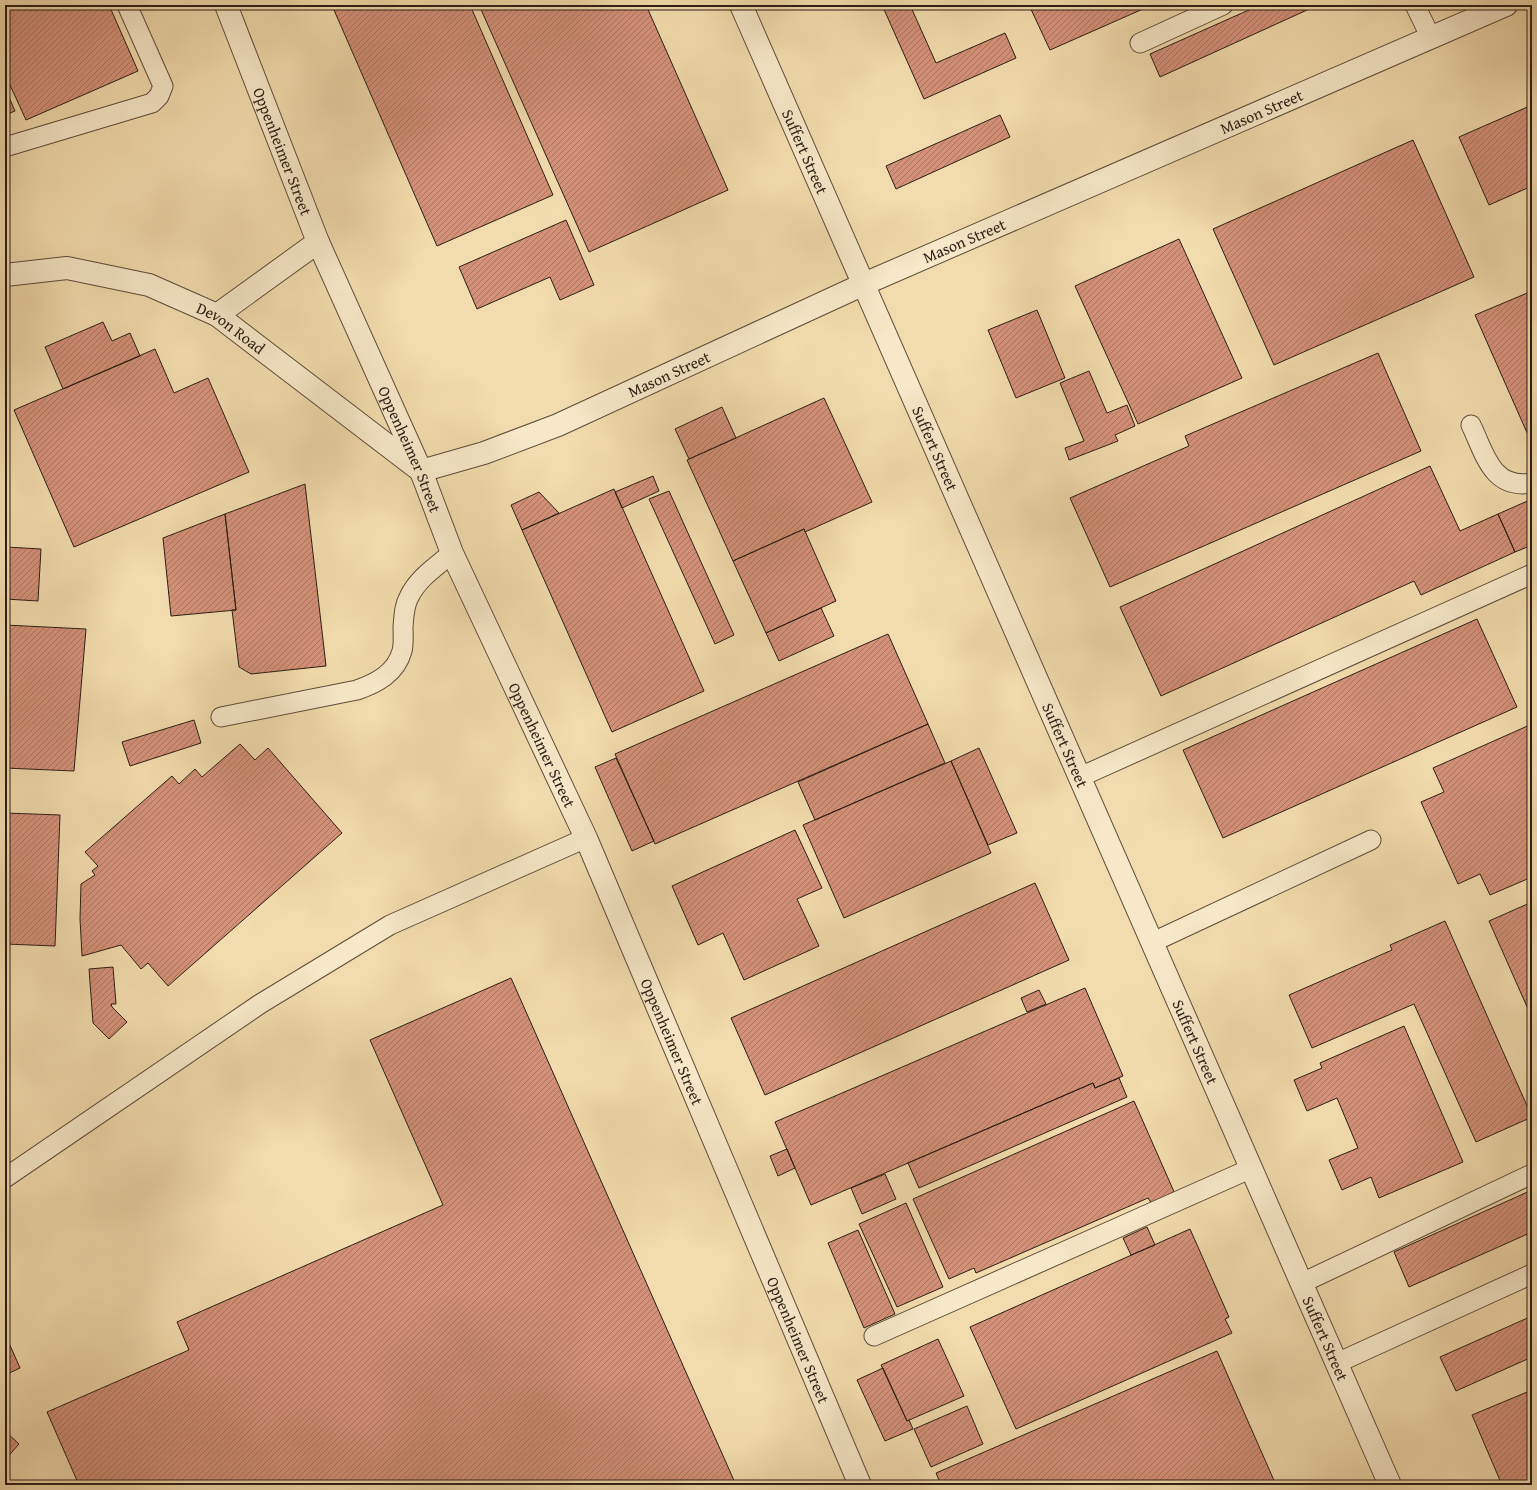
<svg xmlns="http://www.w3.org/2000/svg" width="1537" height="1490" font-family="'Gentium Book Plus',serif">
  <defs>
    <pattern id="building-hatch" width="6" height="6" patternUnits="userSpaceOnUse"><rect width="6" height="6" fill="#d49179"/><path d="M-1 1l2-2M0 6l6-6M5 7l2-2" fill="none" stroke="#ac7662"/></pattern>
  </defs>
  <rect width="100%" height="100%" fill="#f2dbac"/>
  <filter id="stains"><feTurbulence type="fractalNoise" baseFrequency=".005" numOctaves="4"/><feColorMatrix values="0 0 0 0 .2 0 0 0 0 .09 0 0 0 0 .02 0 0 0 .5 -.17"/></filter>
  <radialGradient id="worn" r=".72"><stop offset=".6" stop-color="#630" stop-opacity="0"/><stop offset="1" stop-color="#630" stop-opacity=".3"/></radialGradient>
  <path fill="url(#building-hatch)" stroke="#2c1d15" d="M5 5H109L138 71 26 120 10 85 5 87Z
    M346 5H470L553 195 437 246 334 10Z
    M479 5H646L728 190 589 252Z
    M882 5H910L936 63 1005 33 1016 58 924 99Z
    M1029 5H1152L1050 50Z
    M1260 5H1318L1160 77 1150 54Z
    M5 88 15 111 5 115Z
    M1532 105V186L1489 205 1459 137Z
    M1000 115 1010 137 896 189 886 166Z
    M1413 140 1474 277 1274 365 1213 229Z
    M566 220 594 285 560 300 550 277 477 309 459 267Z
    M1179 239 1242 378 1138 424 1075 286Z
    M1532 291V444L1475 315Z
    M1037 310 1065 378 1016 398 988 330Z
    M103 322 112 341 130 333 140 356 63 389 45 347Z
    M155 349 174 393 208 378 249 472 74 547 14 410Z
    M1378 353 1421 451 1110 587 1070 498 1189 446 1185 436Z
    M1089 371 1107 413 1127 405 1135 426 1115 435 1118 441 1069 460 1065 448 1084 441 1060 383Z
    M824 398 872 502 805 532 804 529 733 561 687 460Z
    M722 407 736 438 689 459 675 429Z
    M1430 466 1460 531 1498 514 1515 552 1421 595 1414 581 1161 696 1120 607Z
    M653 476 659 491 622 508 615 492Z
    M305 484 326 666 251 674 239 667 232 610H236L225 514Z
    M614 489 704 691 612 732 522 530Z
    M669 491 734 635 715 644 649 499Z
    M539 492 559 513 522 530 511 505Z
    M5 499H8L6 547 41 549 38 601 5 599Z
    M1532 499V545L1515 552 1498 514Z
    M225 514 236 610 171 616 163 538Z
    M804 529 836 601 766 633 733 561Z
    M821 608 834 636 779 661 766 633Z
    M1477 619 1517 707 1223 838 1183 750Z
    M5 625 86 629 74 771 5 768Z
    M888 634 928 724 655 844 615 754Z
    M194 720 201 743 130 766 122 742Z
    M928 724 945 763 815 820 798 782Z
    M1532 724V877L1490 895 1480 874 1458 884 1421 802 1444 792 1433 768Z
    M240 744 255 760 268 748 342 833 168 986 148 963 141 969 121 945 82 956 80 919 81 884 95 875 92 871 98 866 85 852 172 776 179 784 195 769 202 777Z
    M979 748 1017 833 988 845 951 761Z
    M616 758 654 841 632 851 595 767Z
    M951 761 991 853 844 918 803 825Z
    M5 813 60 815 55 946 5 944Z
    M795 830 822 888 797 899 819 946 744 980 723 933 698 945 672 886Z
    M1035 883 1069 960 765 1095 731 1018Z
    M1532 902V1018L1489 921Z
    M1445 921 1532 1117 1476 1142 1414 1004 1312 1048 1289 995 1392 950 1390 945Z
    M113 967 116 1004H111L112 1007 127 1022 109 1039 93 1023 89 969Z
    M511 978 736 1485H79L47 1412 189 1350 177 1322 443 1205 370 1040Z
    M1085 988 1123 1076 1095 1088 1093 1083 811 1205 775 1122Z
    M1039 990 1046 1004 1027 1012 1021 998Z
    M1404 1026 1463 1162 1379 1198 1371 1177 1342 1190 1329 1160 1358 1148 1337 1098 1307 1111 1294 1080 1322 1068 1320 1063Z
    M1119 1078 1127 1097 919 1188 908 1163 1093 1083 1095 1088Z
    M1134 1101 1175 1194 1152 1204 1148 1198 976 1273 974 1268 949 1279 913 1199Z
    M787 1149 795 1168 778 1176 770 1156Z
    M885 1174 896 1199 862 1214 851 1188Z
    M1532 1190V1232L1409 1287 1394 1252Z
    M906 1203 943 1287 897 1307 859 1224Z
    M1147 1227 1155 1245 1131 1255 1123 1238Z
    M1190 1229 1229 1317 1225 1319 1232 1333 1016 1429 970 1327Z
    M858 1230 895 1314 864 1328 828 1243Z
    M1532 1316V1357L1456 1391 1440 1357Z
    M5 1334 20 1368 5 1375Z
    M938 1339 964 1396 907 1421 881 1365Z
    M1217 1351 1276 1485H941L936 1473Z
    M883 1368 907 1421 909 1420 913 1429 885 1441 857 1380Z
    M1532 1390V1485H1502L1472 1415Z
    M967 1406 983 1444 931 1467 914 1429Z
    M5 1431 19 1444 5 1460Z"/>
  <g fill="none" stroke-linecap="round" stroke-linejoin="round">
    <defs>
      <path id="lane" d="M1415 5 1431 38
        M1140 43 1223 5
        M5 147 152 103 159 96 163 86 127 5
        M1471 425C1485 454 1492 490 1532 483
        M221 717 357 690C377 683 396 673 402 651 404 644 403 634 403 627 404 616 404 606 409 597 418 578 437 566 452 553
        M1080 777 1532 574
        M1153 942 1371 840
        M5 1178 260 1004 390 925 586 838
        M1302 1283 1532 1174
        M874 1336 1252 1168
        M1337 1363 1532 1274"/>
      <g id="street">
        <path id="s1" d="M226 5 318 242 421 471 452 553 586 838 860 1485"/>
        <path id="s2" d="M741 5 1390 1485"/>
        <path id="s3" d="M5 275 67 268 149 285 217 315 421 471 484 453 558 425 864 284 1506 5"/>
        <path d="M217 315 318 242"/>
      </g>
    </defs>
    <use href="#lane" stroke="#5e4c3b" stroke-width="21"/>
    <use href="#street" stroke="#5e4c3b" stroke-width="24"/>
    <use href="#lane" stroke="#f7e8c9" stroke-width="19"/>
    <use href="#street" stroke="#f7e8c9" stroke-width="22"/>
  </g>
  <g text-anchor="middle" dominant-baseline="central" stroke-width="3" stroke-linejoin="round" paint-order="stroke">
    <g font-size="16" fill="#2c1d15" stroke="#f7e8c9">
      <text stroke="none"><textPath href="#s3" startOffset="1392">Mason Street</textPath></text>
      <text stroke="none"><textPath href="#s1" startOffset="157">Oppenheimer Street</textPath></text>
      <text stroke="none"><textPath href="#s2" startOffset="160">Suffert Street</textPath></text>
      <text stroke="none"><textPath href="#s3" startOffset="1068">Mason Street</textPath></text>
      <text stroke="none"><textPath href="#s3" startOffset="239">Devon Road</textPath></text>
      <text stroke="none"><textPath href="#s3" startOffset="744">Mason Street</textPath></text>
      <text stroke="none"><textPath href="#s2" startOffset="484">Suffert Street</textPath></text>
      <text stroke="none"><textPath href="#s1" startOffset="481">Oppenheimer Street</textPath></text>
      <text stroke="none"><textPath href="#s1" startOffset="805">Oppenheimer Street</textPath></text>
      <text stroke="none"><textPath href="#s2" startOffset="808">Suffert Street</textPath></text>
      <text stroke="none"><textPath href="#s1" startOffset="1129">Oppenheimer Street</textPath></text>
      <text stroke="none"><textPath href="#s2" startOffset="1132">Suffert Street</textPath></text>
      <text stroke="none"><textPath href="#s2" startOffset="1456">Suffert Street</textPath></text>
      <text stroke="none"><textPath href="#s1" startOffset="1453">Oppenheimer Street</textPath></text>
    </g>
  </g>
  <rect width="1537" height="1490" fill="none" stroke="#f2dbac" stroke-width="20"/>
  <rect x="6" y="6" width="1525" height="1478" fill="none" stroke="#2c1d15" stroke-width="2"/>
  <rect x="10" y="10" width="1517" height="1470" fill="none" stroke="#2c1d15"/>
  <rect width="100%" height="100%" filter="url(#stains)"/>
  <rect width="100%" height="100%" fill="url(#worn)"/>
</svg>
